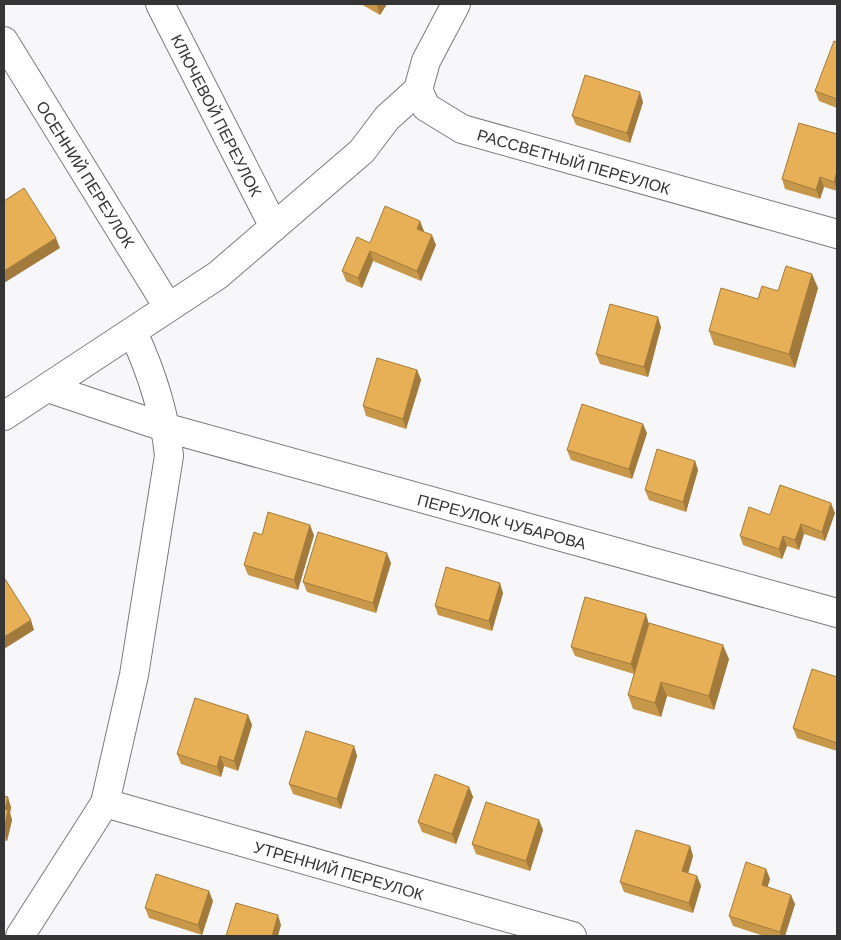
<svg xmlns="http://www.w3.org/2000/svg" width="841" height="940" font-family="Barlow,sans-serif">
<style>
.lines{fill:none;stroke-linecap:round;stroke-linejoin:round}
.minor-casing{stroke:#7b7b7d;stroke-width:30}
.minor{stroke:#fff;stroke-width:28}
.wall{fill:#c7974a}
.shaded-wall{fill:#a27b3c}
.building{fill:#e7b056;stroke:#a27b3c}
.labels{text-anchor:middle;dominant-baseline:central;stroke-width:4.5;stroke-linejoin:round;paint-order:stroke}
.street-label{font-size:16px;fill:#353536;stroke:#fff}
</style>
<rect width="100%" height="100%" fill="#f7f7fa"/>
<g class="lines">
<g class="minor-casing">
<path id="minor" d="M 160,4 L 274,227
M 456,4 L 426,61 L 418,90 L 426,107 L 462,129 L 837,234
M 4,41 L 168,307
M 48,388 L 167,428 L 837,613
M 4,416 L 218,275 L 362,151 L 387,118 L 418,90
M 105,803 L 572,936
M 20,936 L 105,803 L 134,675 L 169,456 C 165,413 151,371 133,332"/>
</g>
<use href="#minor" class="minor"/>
</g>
<path class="wall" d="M 361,4 L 387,4 L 380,15 Z
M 837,42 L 837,108 L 819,101 L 815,91 Z
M 643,102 L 630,143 L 576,125 L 572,116 Z
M 837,134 L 837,191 L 824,187 L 820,199 L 785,189 L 782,179 Z
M 424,231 L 423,232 L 436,245 L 421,281 L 373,261 L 362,288 L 346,281 L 342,271 L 370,243 Z
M 818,288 L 795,368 L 714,345 L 709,331 L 758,299 L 778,291 Z
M 661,327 L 648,377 L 600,364 L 596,354 Z
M 417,370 L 421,380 L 406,429 L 366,416 L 363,406 Z
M 647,433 L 632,479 L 571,460 L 567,450 Z
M 695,461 L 698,470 L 686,512 L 649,500 L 645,490 Z
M 835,513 L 825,541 L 804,534 L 799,550 L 787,546 L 782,559 L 743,545 L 740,536 L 770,515 Z
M 262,535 L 314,535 L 298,590 L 248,575 L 244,565 Z
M 391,563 L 376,613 L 307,592 L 303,582 Z
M 503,593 L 492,631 L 438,615 L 435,606 Z
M 649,624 L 729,659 L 714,710 L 667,696 L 661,717 L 633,709 L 628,695 L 634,674 L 575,656 L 571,647 Z
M 837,677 L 837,751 L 797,738 L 793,728 Z
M 248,715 L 252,725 L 238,771 L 224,766 L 221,777 L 181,764 L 177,754 Z
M 354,746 L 357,756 L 341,809 L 293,794 L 289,784 Z
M 469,787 L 473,797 L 456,844 L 422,832 L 418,822 Z
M 4,796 L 11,807 L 10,813 L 12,820 L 7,841 L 4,840 Z
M 539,820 L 543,830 L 530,871 L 476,854 L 472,844 Z
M 690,846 L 693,856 L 688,873 L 697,876 L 701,886 L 693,913 L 624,892 L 620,882 Z
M 766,869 L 770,879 L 767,887 L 795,904 L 785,936 L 764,936 L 733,926 L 729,916 Z
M 213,901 L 202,935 L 149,918 L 145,908 Z"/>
<path class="shaded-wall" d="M 378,4 L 387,4 L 380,15 L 377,5 Z
M 640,92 L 643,102 L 630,143 L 627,133 Z
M 837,171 L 837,190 L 834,182 Z
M 820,177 L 824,187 L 820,199 L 816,190 Z
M 420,221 L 424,231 L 420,239 L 417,229 Z
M 432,235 L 436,245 L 421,281 L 417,271 Z
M 56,238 L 60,248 L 4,283 L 4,271 Z
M 370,251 L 373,261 L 362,288 L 358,278 Z
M 812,274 L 818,288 L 795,368 L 789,354 Z
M 658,317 L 661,327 L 648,377 L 644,367 Z
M 417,370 L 421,380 L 406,429 L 403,419 Z
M 643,424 L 647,433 L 632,479 L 629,469 Z
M 695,461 L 698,470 L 686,512 L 683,502 Z
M 831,503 L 835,513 L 825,541 L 822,532 Z
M 801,524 L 804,534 L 799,550 L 795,540 Z
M 310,525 L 314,535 L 298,590 L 294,580 Z
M 783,536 L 787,546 L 782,559 L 779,549 Z
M 387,553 L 391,563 L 376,613 L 373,603 Z
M 500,583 L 503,593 L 492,631 L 489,621 Z
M 646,614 L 649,624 L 635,674 L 631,664 Z
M 31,620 L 34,630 L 4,649 L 4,637 Z
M 723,645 L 729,659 L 714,710 L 709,696 Z
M 661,682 L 667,696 L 661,717 L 655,703 Z
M 248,715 L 252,725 L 238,771 L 234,761 Z
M 354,746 L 357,756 L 341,809 L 337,799 Z
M 220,756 L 224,766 L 221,777 L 217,767 Z
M 469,787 L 473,797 L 456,844 L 452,834 Z
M 8,797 L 11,807 L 10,813 L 12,820 L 7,841 L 4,830 L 5,809 Z
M 539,820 L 543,830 L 530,871 L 526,861 Z
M 690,846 L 693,856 L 686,881 L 682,871 Z
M 766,869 L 770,879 L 765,895 L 762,885 Z
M 697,876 L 701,886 L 693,913 L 689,903 Z
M 209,891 L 213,901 L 202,935 L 198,925 Z
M 791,895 L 795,904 L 785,936 L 781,936 L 780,932 Z
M 278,915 L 281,925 L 278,936 L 272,936 Z"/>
<path class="building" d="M 834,41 L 837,42 L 837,99 L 815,91 Z
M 585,75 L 640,92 L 627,133 L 572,116 Z
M 799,123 L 837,134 L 837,171 L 834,182 L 820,177 L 816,190 L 782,179 Z
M 24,188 L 56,238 L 4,271 L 4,201 Z
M 385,206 L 420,221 L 417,229 L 432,235 L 417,271 L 370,251 L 358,278 L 342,271 L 357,237 L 370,243 Z
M 786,266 L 812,274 L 789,354 L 709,331 L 721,288 L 758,299 L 762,286 L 778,291 Z
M 610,304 L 658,317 L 644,367 L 596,354 Z
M 377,358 L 417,370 L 403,419 L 363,406 Z
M 582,404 L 643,424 L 629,469 L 567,450 Z
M 657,449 L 695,461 L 683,502 L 645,490 Z
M 780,485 L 831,503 L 822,532 L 801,524 L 795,540 L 783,536 L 779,549 L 740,536 L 749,507 L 770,515 Z
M 268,512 L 310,525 L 294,580 L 244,565 L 254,532 L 262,535 Z
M 318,532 L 387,553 L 373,603 L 303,582 Z
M 446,567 L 500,583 L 489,621 L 435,606 Z
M 5,579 L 31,620 L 4,637 L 4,580 Z
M 585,597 L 646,614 L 631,664 L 571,647 Z
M 649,623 L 723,645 L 709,696 L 661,682 L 655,703 L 628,695 Z
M 812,669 L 837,677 L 837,743 L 793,728 Z
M 195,698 L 248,715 L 234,761 L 220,756 L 217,767 L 177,754 Z
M 306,731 L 354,746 L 337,799 L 289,784 Z
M 435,774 L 469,787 L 452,834 L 418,822 Z
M 4,796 L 8,797 L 5,809 L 8,810 L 4,830 Z
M 486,802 L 539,820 L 526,861 L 472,844 Z
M 636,830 L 690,846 L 682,871 L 697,876 L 689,903 L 620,882 Z
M 746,862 L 766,869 L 762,885 L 791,895 L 780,932 L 729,916 Z
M 156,874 L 209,891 L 198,925 L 145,908 Z
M 236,903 L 278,915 L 272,936 L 226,936 Z"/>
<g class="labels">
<g class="street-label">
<text transform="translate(217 115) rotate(63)">КЛЮЧЕВОЙ ПЕРЕУЛОК</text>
<text transform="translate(574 161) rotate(16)">РАССВЕТНЫЙ ПЕРЕУЛОК</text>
<text transform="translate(86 174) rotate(58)">ОСЕННИЙ ПЕРЕУЛОК</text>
<text transform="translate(502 521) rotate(15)">ПЕРЕУЛОК ЧУБАРОВА</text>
<text transform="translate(339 870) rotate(16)">УТРЕННИЙ ПЕРЕУЛОК</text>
</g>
</g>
<rect width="841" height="940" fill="none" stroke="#353536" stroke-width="10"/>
</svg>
